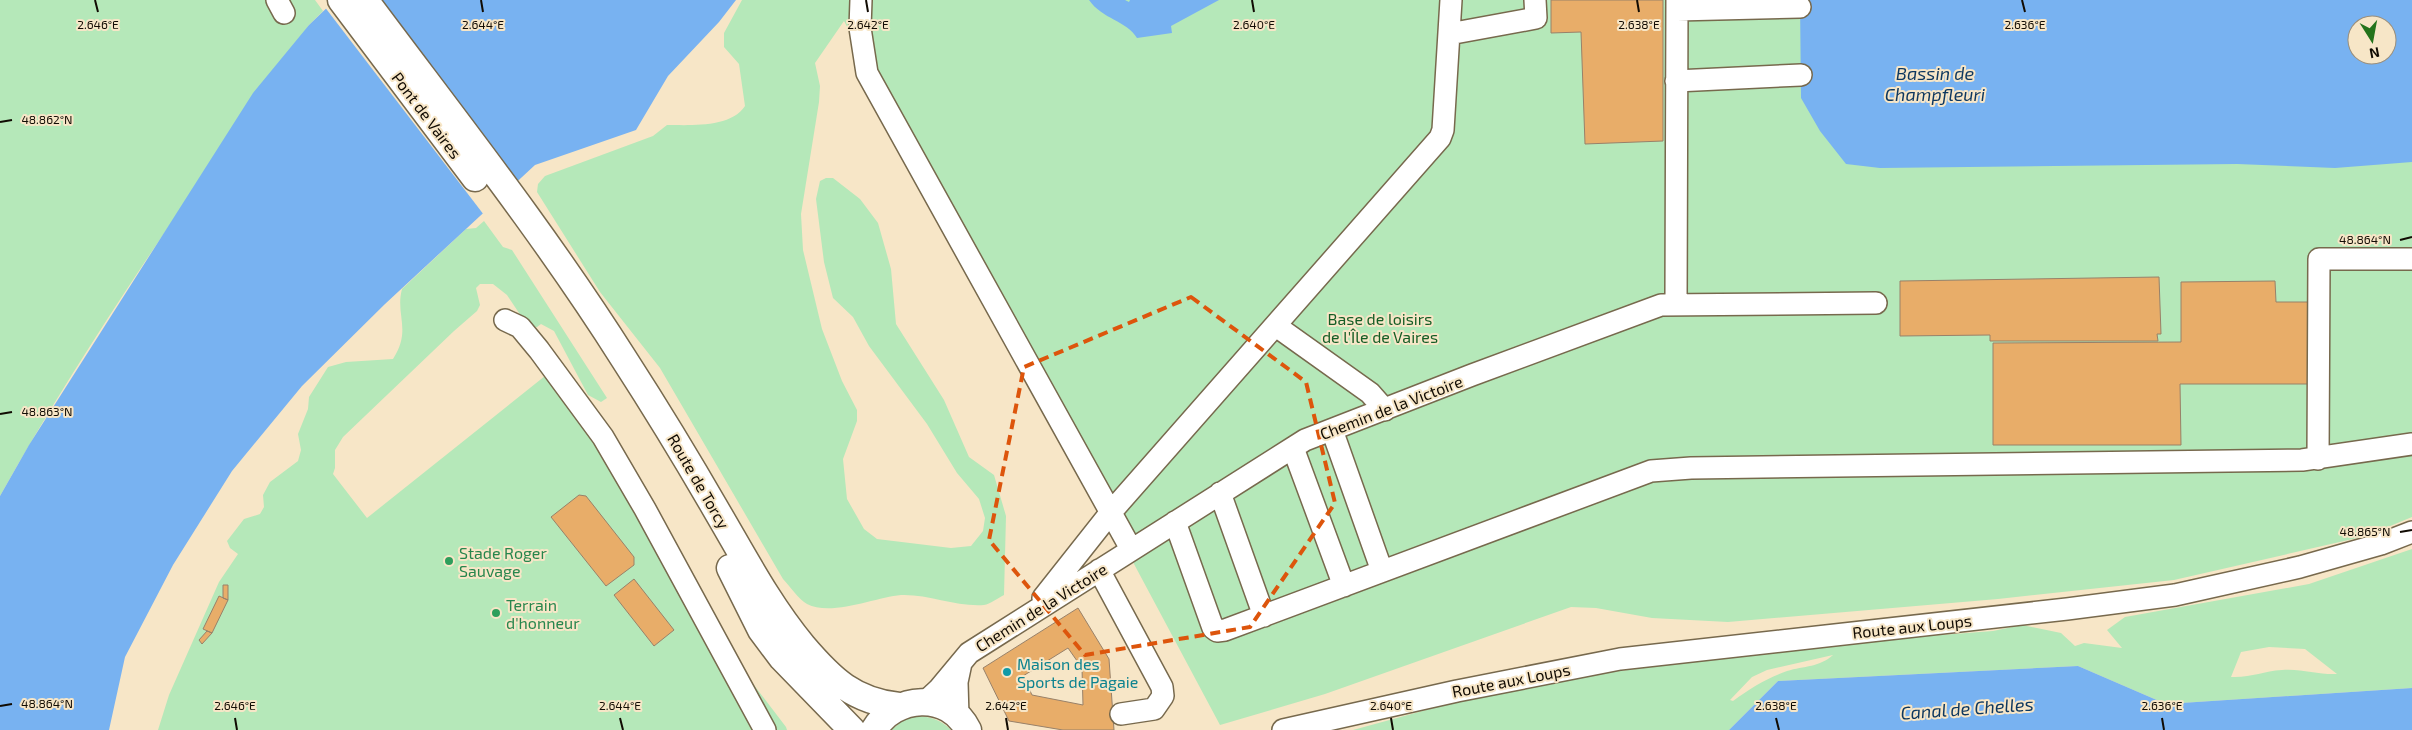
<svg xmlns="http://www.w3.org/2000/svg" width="2412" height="730" font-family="'Exo 2',sans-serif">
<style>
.green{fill:#b5e8b9;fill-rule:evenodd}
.water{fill:#78b2f1;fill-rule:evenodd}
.pier{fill:#f7e6c7}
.building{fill:#e8ad69;stroke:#988169;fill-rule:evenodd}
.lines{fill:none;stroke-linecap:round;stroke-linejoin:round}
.minor-casing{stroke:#77694d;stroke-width:24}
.major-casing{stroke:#77694d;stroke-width:29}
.minor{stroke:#fff;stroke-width:21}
.major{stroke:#fff;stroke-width:26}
.marked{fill:none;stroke:#dd550c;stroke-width:4;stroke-dasharray:10 6;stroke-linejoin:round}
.ticks{fill:none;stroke:#110b03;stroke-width:2}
.leisure-dot{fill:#2e9e5b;stroke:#f7e6c7;stroke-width:2}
.culture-dot{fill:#0f9aa8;stroke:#f7e6c7;stroke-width:2}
.labels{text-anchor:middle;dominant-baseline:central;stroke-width:4;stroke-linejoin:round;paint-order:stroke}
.street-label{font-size:16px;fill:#110b03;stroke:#f7e6c7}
.park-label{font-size:16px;fill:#145d25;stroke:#f7e6c7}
.leisure-label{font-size:16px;fill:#27864d;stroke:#f7e6c7;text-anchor:start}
.culture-label{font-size:16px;fill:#0d838f;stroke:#f7e6c7;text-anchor:start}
.water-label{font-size:18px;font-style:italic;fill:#0d375f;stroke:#f7e6c7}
.ticks-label{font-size:12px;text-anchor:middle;fill:#110b03;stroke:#f7e6c7;stroke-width:4;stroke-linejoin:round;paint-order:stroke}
</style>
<rect width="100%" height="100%" fill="#f7e6c7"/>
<path class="green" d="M 0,0 L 315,0 L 323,11 L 309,25 C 201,178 92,332 0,496 Z
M 742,0 L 2412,0 L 2412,517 L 2366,536 L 2174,580 L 1998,599 L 1728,622 L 1652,618 L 1596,608 L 1571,607 L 1325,694 L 1220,725 L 844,21 L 815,63 L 820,86 L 819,102 L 801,214 L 803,250 L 822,329 L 842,381 L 857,410 L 857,421 L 843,459 L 847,499 L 864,529 L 877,539 L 951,548 L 971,546 L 983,531 L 985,518 L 979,499 L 957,473 L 927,424 L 869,346 L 853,317 L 833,298 L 824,262 L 816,199 L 820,181 L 826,178 L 833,178 L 860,199 L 878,223 L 891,269 L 896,324 L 944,400 L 969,457 L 994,475 L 1006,516 L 1004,595 C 998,598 990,604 984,605 C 956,607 929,594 901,595 C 876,597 831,617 807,604 C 798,599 790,586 783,579 L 660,368 L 600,292 L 537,192 L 538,184 L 545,176 L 653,136 L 667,125 C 690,125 731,128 745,106 L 739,64 L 724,47 L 724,33 ZM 2357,25 L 2387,25 L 2387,55 L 2357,55 Z
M 484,221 L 503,247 L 512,250 L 607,398 L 601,402 L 588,395 L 554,331 L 541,324 L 537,327 L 529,328 L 507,295 L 493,284 L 480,284 L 476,288 L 480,305 L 477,311 L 454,331 L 343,437 L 335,450 L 335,468 L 333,474 L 367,518 L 545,376 L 598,445 L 756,730 L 158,730 L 169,695 L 219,582 L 238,554 L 230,548 L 227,541 L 244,519 L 260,514 L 264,507 L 263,495 L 270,482 L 298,461 L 301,450 L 298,434 L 308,409 L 309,397 L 328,367 L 346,362 L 393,359 C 412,330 395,315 402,289 L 466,229 L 476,228 Z
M 2412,549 L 2412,688 L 2166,704 L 2078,666 L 1778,681 L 1729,730 L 1353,730 L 1459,701 L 1596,674 L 1850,642 L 1993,631 L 2022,625 L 2061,633 L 2075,646 L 2084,643 L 2122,648 L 2107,630 L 2125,617 L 2309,584 ZM 2269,647 L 2305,649 L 2337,674 C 2319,675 2300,668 2282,670 C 2263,671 2251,678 2231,677 L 2241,652 ZM 1833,655 C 1820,667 1804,666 1787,671 C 1765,679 1751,688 1733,701 L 1730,700 L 1752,677 L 1767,670 Z
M 734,659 L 786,727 L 787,730 L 771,730 Z
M 918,716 C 932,717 941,720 951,730 L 891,730 L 905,719 Z"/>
<path class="water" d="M 335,0 L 736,0 L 719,22 L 668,76 L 636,130 L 535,165 L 385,304 L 302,386 L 232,471 L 173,565 L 125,657 L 109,730 L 0,730 L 0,496 L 29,445 L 253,93 L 309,25 Z
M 1089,0 L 1125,0 L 1129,2 L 1130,0 L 1219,0 L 1171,26 L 1172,33 L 1137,38 C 1127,21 1102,19 1089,0 Z
M 1800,0 L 2412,0 L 2412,162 L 2335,168 L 2237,164 L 1880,168 L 1846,164 L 1820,131 L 1801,98 ZM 2357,25 L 2387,25 L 2387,55 L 2357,55 Z
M 2078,666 L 2166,704 L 2412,688 L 2412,730 L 1729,730 L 1778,681 Z"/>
<path class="pier" d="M 331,0 L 348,0 L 500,201 L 484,215 L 324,6 Z"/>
<path class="building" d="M 1551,0 L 1663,0 L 1663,141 L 1585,144 L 1581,32 L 1551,33 Z
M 2159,277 L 2161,334 L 2157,334 L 2158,341 L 1990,341 L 1990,335 L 1900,336 L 1900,281 Z
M 2275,281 L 2276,302 L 2309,302 L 2309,384 L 2180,384 L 2181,445 L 1993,445 L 1993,343 L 2181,342 L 2181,282 Z
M 579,495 L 586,496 L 634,557 L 634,565 L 606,586 L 551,517 Z
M 634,579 L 674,630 L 654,646 L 614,595 Z
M 223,585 L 228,585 L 228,600 L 223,598 Z
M 219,596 L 228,600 L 212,633 L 203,629 Z
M 1078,608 L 1109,659 L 1114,730 L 1063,730 L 1009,721 L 983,668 ZM 1068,648 L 1082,668 L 1083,705 L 1032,695 L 1023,676 Z
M 207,631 L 212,633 L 202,644 L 199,640 Z"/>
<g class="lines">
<g class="minor-casing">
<path id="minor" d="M 277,0 L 284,13
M 861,0 L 860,28 L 867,73 L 1131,549
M 1677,10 L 1800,7
M 1449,34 L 1536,18 L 1535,0
M 1676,81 L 1801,75
M 1676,304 L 1677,0
M 505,320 L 520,327 L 539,350 L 603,437 L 645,509 L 765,730
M 1276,326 L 1370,393 L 1385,410
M 1332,430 L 1382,571
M 1293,448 L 1344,586
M 2318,459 L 2319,259 L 2412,259
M 1220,493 L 1264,616
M 1175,522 L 1213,628 L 1217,631 L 1225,630 L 1651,471 L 1691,468 L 2302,460 L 2412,444
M 1099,570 L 1162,687 L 1163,696 L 1154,709 L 1121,714
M 1043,598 L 1111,512 L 1440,138 L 1443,130 L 1451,0
M 925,702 L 939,689 L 969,653 L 1305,440 L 1472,375 L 1661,305 L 1876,303
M 958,717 L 957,682 L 961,663
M 1283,730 L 1457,691 L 1620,659 L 2067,609 L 2175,595 L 2300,567 L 2381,544 L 2412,532"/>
</g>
<g class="major-casing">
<path id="major" d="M 341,0 L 475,178
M 365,0 C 453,118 545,234 624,359 C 657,410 688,461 718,513 C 745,559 769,605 803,646 C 832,680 854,701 899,706
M 730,568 L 761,630 L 782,658 L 852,730
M 874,730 C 894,695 949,691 968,730"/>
</g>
<use href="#minor" class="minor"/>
<use href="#major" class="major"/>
</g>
<path class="marked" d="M 1191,297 L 1306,382 L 1335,503 L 1250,627 L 1085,655 L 989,540 L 1024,367 Z"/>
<path class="ticks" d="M 95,0 L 98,12M 481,0 L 483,12M 866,0 L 868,12M 1252,0 L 1254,12M 1637,0 L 1639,12M 2022,0 L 2025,12M 0,122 L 12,120M 2400,240 L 2412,237M 0,414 L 12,412M 2400,532 L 2412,530M 0,706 L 12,704M 235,718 L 237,730M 620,718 L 623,730M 1006,718 L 1008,730M 1391,718 L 1393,730M 1776,718 L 1779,730M 2162,718 L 2164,730"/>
<g class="leisure-dot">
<circle cx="449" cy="561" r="5"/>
<circle cx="496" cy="613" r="5"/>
</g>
<circle class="culture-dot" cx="1007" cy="672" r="5"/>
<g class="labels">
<g class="street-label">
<text transform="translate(427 115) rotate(53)">Pont de Vaires</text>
<text transform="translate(1391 407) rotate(-21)">Chemin de la Victoire</text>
<text transform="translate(699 481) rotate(60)">Route de Torcy</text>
<text transform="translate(1041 607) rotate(-32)">Chemin de la Victoire</text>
<text transform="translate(1912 626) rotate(-6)">Route aux Loups</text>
<text transform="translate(1511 680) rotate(-11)">Route aux Loups</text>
</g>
<g class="park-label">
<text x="1380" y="318">Base de loisirs<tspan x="1380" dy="18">de l'Île de Vaires</tspan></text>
</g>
<g class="leisure-label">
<text x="459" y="552">Stade Roger<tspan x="459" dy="18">Sauvage</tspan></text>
<text x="506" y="604">Terrain<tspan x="506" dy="18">d'honneur</tspan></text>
</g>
<g class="culture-label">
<text x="1017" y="663">Maison des<tspan x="1017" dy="18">Sports de Pagaie</tspan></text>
</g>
<g class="water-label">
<text x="1935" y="73">Bassin de<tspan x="1935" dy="21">Champfleuri</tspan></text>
<text transform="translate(1967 708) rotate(-4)">Canal de Chelles</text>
</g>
</g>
<g class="ticks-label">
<text x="98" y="29">2.646°E</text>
<text x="483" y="29">2.644°E</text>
<text x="1639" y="29">2.638°E</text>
<text x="868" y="29">2.642°E</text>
<text x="1254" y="29">2.640°E</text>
<text x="2025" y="29">2.636°E</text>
<text x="47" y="124">48.862°N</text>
<text x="2365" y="244">48.864°N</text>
<text x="47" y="416">48.863°N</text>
<text x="2365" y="536">48.865°N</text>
<text x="47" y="708">48.864°N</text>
<text x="235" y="710">2.646°E</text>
<text x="620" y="710">2.644°E</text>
<text x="1006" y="710">2.642°E</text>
<text x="1391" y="710">2.640°E</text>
<text x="1776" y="710">2.638°E</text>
<text x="2162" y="710">2.636°E</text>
</g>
<g transform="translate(2372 40) rotate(169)"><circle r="24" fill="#f7e6c7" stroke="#9b8e79"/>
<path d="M0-4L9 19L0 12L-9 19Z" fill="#24731b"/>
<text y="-8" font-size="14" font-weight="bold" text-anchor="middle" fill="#110b03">N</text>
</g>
</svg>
